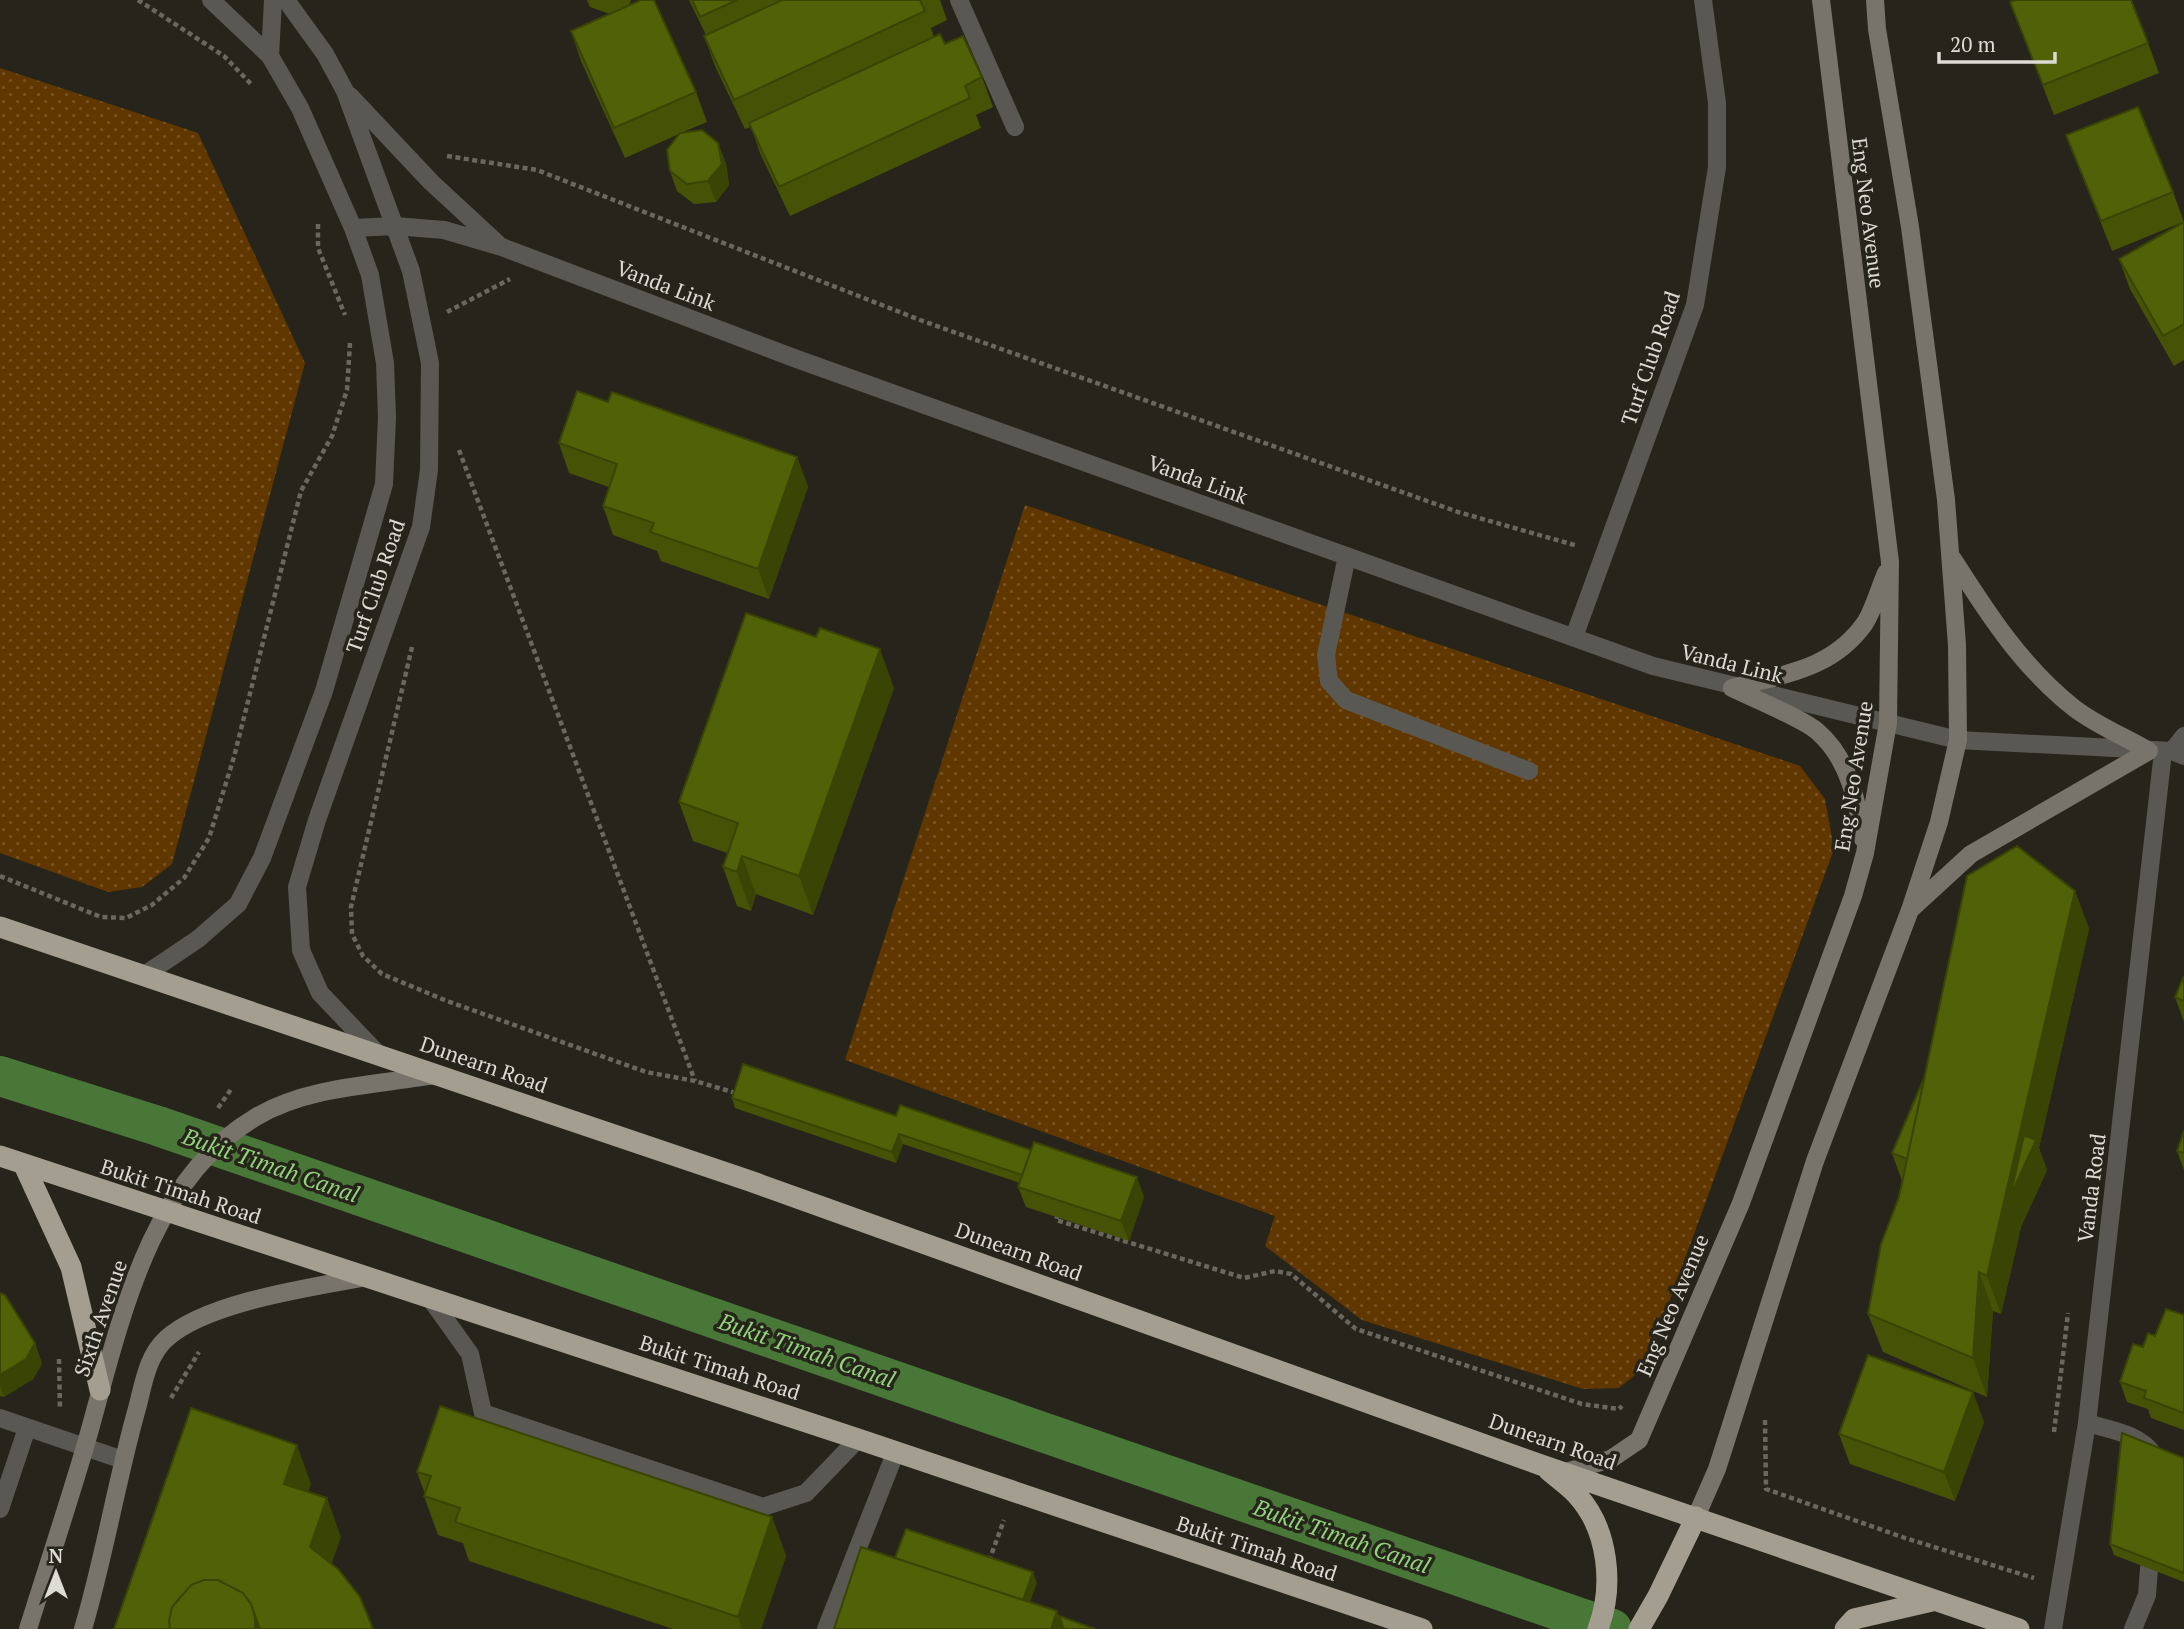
<svg xmlns="http://www.w3.org/2000/svg" width="2184" height="1629" font-family="'PT Serif',serif">
<style>
.grass{fill:url(#grass-dots)}
.lines{fill:none;stroke-linecap:round;stroke-linejoin:round}
.canal{stroke:#487738;stroke-width:40}
.path{stroke:#69675e;stroke-width:4.5;stroke-dasharray:5 3.5;stroke-linecap:butt}
.lane{stroke:#5a5853;stroke-width:18}
.street{stroke:#5a5853;stroke-width:18}
.secondary{stroke:#78746c;stroke-width:18}
.highway{stroke:#a49e91;stroke-width:21}
.wall{fill:#465306}
.shaded-wall{fill:#394405}
.building{fill:#516107;stroke:#394405;stroke-width:2}
.labels{text-anchor:middle;dominant-baseline:central;stroke-width:7;stroke-linejoin:round;paint-order:stroke}
.street-label{font-size:21px;fill:#dcdbd4;stroke:#27251b}
.water-label{font-size:23px;font-style:italic;fill:#91d47c;stroke:#27251b}
</style>
<defs>
<pattern id="grass-dots" width="8" height="8" patternUnits="userSpaceOnUse" patternTransform="scale(1.75)"><rect width="8" height="8" fill="#613700"/><path d="M2 2h.1M6 6h.1" fill="none" stroke="#775324" stroke-width="1.8" stroke-linecap="round"/></pattern>
</defs>
<rect width="100%" height="100%" fill="#27251b"/>
<path class="grass" d="M 0,68 L 198,133 L 305,363 L 172,864 L 142,887 L 108,892 L 0,853 Z
M 1025,505 L 1800,766 L 1825,799 L 1834,849 L 1646,1366 L 1619,1388 L 1583,1389 L 1362,1320 L 1265,1246 L 1275,1216 L 845,1060 Z"/>
<g class="lines">
<path class="canal" d="M 0,1076 L 158,1126 L 1612,1629"/>
<path class="path" d="M 138,0 L 224,56 L 251,84
M 447,156 L 537,170 L 920,320 L 1458,512 L 1578,546
M 318,224 L 318,248 L 345,315
M 447,312 L 510,279
M 459,450 L 695,1081
M 412,647 L 351,907 L 352,934 L 363,956 L 382,974 L 447,1001 L 646,1072 L 695,1081 L 739,1094
M 0,876 L 101,917 L 126,918 L 152,905 L 184,878 L 209,838 L 234,757 L 301,491 L 332,436 L 347,390 L 350,343
M 218,1108 L 232,1088
M 1058,1214 L 1056,1220 L 1244,1278 L 1275,1271 L 1291,1274 L 1356,1329 L 1582,1404 L 1619,1409 L 1622,1406
M 59,1359 L 60,1409
M 171,1398 L 199,1352
M 1765,1420 L 1766,1489 L 1905,1538 L 2034,1578
M 2054,1432 L 2068,1313
M 989,1561 L 1004,1520"/>
<path class="lane" d="M 959,0 L 1015,127
M 270,56 L 273,0
M 1347,556 L 1326,655 L 1329,681 L 1346,700 L 1529,771
M 430,1298 L 470,1354 L 483,1413 L 763,1507 L 806,1493 L 858,1439
M 0,1418 L 123,1460
M 2087,1423 C 2110,1430 2139,1433 2154,1455
M 0,1509 L 27,1428
M 826,1629 L 896,1451
M 2133,1629 L 2147,1595 L 2149,1568"/>
<path class="street" d="M 286,0 L 325,54 L 345,91 L 411,271 L 430,363 L 429,470 L 421,527 L 317,820 L 297,887 L 301,950 L 320,993 L 378,1054
M 350,96 L 431,182 L 498,244
M 353,228 L 395,226 L 444,230 L 502,247 L 794,358 L 1653,666 L 1958,740 L 2172,751 L 2184,756
M 1574,637 L 1695,305 L 1717,167 L 1717,103 L 1703,0
M 2172,751 L 2184,736
M 143,976 L 198,939 L 238,904 L 262,858 L 324,691 L 384,484 L 387,417 L 385,363 L 370,275 L 353,228 L 300,108 L 270,56 L 211,0
M 2053,1629 L 2087,1423 L 2163,752"/>
<path class="secondary" d="M 1953,559 C 1988,614 2022,667 2074,708 C 2096,725 2125,737 2149,751
M 1732,688 C 1752,698 1804,719 1818,732 C 1849,759 1857,801 1863,839
M 1732,688 C 1783,674 1832,670 1865,623 C 1874,609 1879,589 1886,573
M 1911,909 L 1971,854 L 2149,751
M 1566,1472 L 1611,1459 L 1639,1440 L 1741,1203 L 1853,896 L 1865,853 L 1888,723 L 1890,562 L 1821,0
M 1696,1517 L 1717,1469 L 1815,1161 L 1910,910 L 1939,822 L 1958,740 L 1957,645 L 1946,500 L 1910,227 L 1877,29 L 1875,0
M 28,1629 C 47,1568 67,1508 85,1447 C 118,1333 145,1182 256,1117 C 308,1086 377,1085 436,1075
M 83,1629 C 104,1558 116,1484 136,1412 C 143,1388 146,1357 166,1339 C 206,1302 313,1287 367,1277"/>
<path class="highway" d="M 0,927 L 750,1181 L 1541,1465 L 2019,1629
M 0,1156 L 858,1439 L 1422,1629
M 24,1165 L 71,1267 L 100,1390
M 1548,1470 C 1557,1478 1569,1486 1577,1495 C 1609,1530 1614,1587 1598,1629
M 1639,1629 L 1658,1596 L 1696,1517
M 1845,1629 L 1854,1619 L 1932,1601"/>
</g>
<path class="wall" d="M 587,0 L 631,0 L 629,5 L 696,92 L 707,122 L 683,132 L 726,163 L 729,185 L 716,202 L 694,204 L 677,191 L 670,171 L 679,134 L 625,158 L 581,61 L 571,31 L 610,14 L 590,7 Z
M 689,0 L 940,0 L 947,20 L 931,28 L 934,37 L 945,44 L 982,77 L 993,107 L 976,115 L 981,128 L 790,216 L 760,153 L 751,127 L 745,129 L 715,66 L 704,36 L 706,35 Z
M 2010,2 L 2148,43 L 2159,73 L 2054,115 Z
M 2066,135 L 2173,192 L 2184,222 L 2184,360 L 2174,366 L 2130,289 L 2119,259 L 2183,222 L 2112,251 Z
M 608,402 L 797,457 L 808,487 L 769,599 L 661,561 L 657,551 L 613,535 L 603,506 L 609,487 L 569,473 L 559,443 Z
M 894,688 L 813,915 L 756,894 L 751,911 L 737,906 L 723,867 L 727,853 L 693,841 L 679,802 Z
M 2075,891 L 2089,929 L 2039,1148 L 2047,1170 L 2021,1227 L 2001,1314 L 1993,1311 L 1987,1397 L 1883,1352 L 1868,1314 L 1902,1181 L 1892,1153 Z
M 2184,976 L 2184,1022 L 2175,997 Z
M 732,1098 L 896,1116 L 1144,1197 L 1129,1241 L 1026,1207 L 1018,1187 L 1020,1183 L 903,1144 L 896,1163 L 735,1108 Z
M 2184,1131 L 2184,1170 L 2177,1151 Z
M 0,1293 L 35,1343 L 42,1364 L 33,1379 L 4,1397 L 0,1396 Z
M 2184,1315 L 2184,1430 L 2151,1418 L 2148,1409 L 2127,1402 L 2120,1382 L 2143,1347 L 2155,1336 Z
M 1984,1422 L 1955,1501 L 1850,1464 L 1839,1434 Z
M 2184,1458 L 2184,1582 L 2114,1555 L 2110,1544 Z
M 417,1472 L 772,1517 L 786,1556 L 761,1629 L 673,1629 L 469,1561 L 463,1543 L 438,1535 L 424,1496 L 425,1494 Z"/>
<path class="shaded-wall" d="M 718,143 L 726,163 L 729,185 L 716,202 L 708,181 Z
M 797,457 L 808,487 L 769,599 L 758,569 Z
M 880,649 L 894,688 L 813,915 L 799,876 Z
M 742,856 L 756,894 L 751,911 L 737,872 Z
M 2075,891 L 2089,929 L 2039,1148 L 2047,1170 L 2021,1227 L 2001,1314 L 1987,1276 Z
M 899,1134 L 903,1144 L 896,1163 L 892,1152 Z
M 1137,1177 L 1144,1197 L 1129,1241 L 1121,1221 Z
M 1979,1272 L 1993,1311 L 1987,1397 L 1973,1358 Z
M 35,1343 L 42,1364 L 33,1379 L 4,1397 L 0,1385 L 0,1375 Z
M 1973,1392 L 1984,1422 L 1955,1501 L 1944,1472 Z
M 297,1445 L 311,1484 L 298,1522 L 284,1484 Z
M 327,1498 L 341,1537 L 324,1586 L 310,1547 Z
M 772,1517 L 786,1556 L 761,1629 L 742,1629 L 738,1617 Z
M 1033,1572 L 1037,1583 L 1026,1613 L 1022,1603 Z
M 1057,1611 L 1064,1629 L 1051,1629 Z
M 255,1618 L 260,1629 L 255,1629 Z"/>
<path class="building" d="M 641,0 L 654,0 L 696,92 L 614,128 L 571,31 Z
M 692,0 L 737,0 L 700,17 Z
M 782,0 L 920,0 L 925,11 L 734,100 L 704,36 Z
M 2015,0 L 2131,0 L 2148,43 L 2043,85 L 2010,2 Z
M 940,34 L 945,44 L 963,36 L 982,77 L 965,86 L 970,98 L 779,187 L 749,123 Z
M 2138,107 L 2173,192 L 2101,221 L 2066,135 Z
M 702,130 L 718,143 L 722,164 L 708,181 L 687,184 L 670,171 L 667,150 L 680,133 Z
M 2184,222 L 2184,324 L 2163,336 L 2119,259 Z
M 577,391 L 608,402 L 612,392 L 797,457 L 758,569 L 650,532 L 654,523 L 603,506 L 617,464 L 559,443 Z
M 746,613 L 816,637 L 820,628 L 880,649 L 799,876 L 742,856 L 737,872 L 723,867 L 738,823 L 679,802 Z
M 2017,846 L 2075,891 L 1987,1276 L 1979,1272 L 1973,1358 L 1868,1314 L 1881,1244 L 1899,1197 L 1967,876 Z
M 2184,976 L 2184,1001 L 2175,997 Z
M 743,1064 L 896,1116 L 900,1105 L 1031,1150 L 1022,1175 L 899,1134 L 892,1152 L 732,1098 Z
M 1925,1076 L 1907,1159 L 1892,1153 Z
M 2184,1131 L 2184,1153 L 2177,1151 Z
M 2024,1135 L 2036,1140 L 2010,1197 Z
M 1034,1142 L 1137,1177 L 1121,1221 L 1018,1187 Z
M 0,1293 L 5,1295 L 35,1343 L 26,1359 L 0,1375 Z
M 2166,1309 L 2184,1315 L 2184,1413 L 2144,1398 L 2146,1391 L 2120,1382 L 2133,1344 L 2143,1347 L 2148,1333 L 2155,1336 Z
M 1868,1355 L 1973,1392 L 1944,1472 L 1839,1434 Z
M 440,1406 L 772,1517 L 738,1617 L 455,1522 L 460,1508 L 424,1496 L 431,1476 L 417,1472 Z
M 191,1408 L 297,1445 L 284,1484 L 327,1498 L 310,1547 L 338,1569 L 360,1597 L 373,1629 L 260,1629 L 251,1604 L 243,1593 L 218,1580 L 204,1580 L 191,1585 L 172,1607 L 169,1621 L 170,1629 L 114,1629 Z
M 2122,1433 L 2184,1458 L 2184,1573 L 2110,1544 Z
M 906,1529 L 1033,1572 L 1023,1600 L 895,1558 Z
M 861,1547 L 1057,1611 L 1051,1629 L 834,1629 Z
M 204,1580 L 218,1580 L 243,1593 L 251,1604 L 255,1618 L 255,1629 L 170,1629 L 169,1621 L 172,1607 L 191,1585 Z
M 1059,1616 L 1095,1629 L 1064,1629 Z"/>
<g class="labels">
<g class="street-label">
<text transform="translate(1869 213) rotate(83)">Eng Neo Avenue</text>
<text transform="translate(666 285) rotate(21)">Vanda Link</text>
<text transform="translate(1650 358) rotate(-71)">Turf Club Road</text>
<text transform="translate(1198 479) rotate(20)">Vanda Link</text>
<text transform="translate(375 586) rotate(-71)">Turf Club Road</text>
<text transform="translate(1732 663) rotate(14)">Vanda Link</text>
<text transform="translate(1853 776) rotate(-81)">Eng Neo Avenue</text>
<text transform="translate(484 1064) rotate(19)">Dunearn Road</text>
<text transform="translate(2091 1188) rotate(-83)">Vanda Road</text>
<text transform="translate(181 1191) rotate(18)">Bukit Timah Road</text>
<text transform="translate(1019 1251) rotate(20)">Dunearn Road</text>
<text transform="translate(1672 1305) rotate(-67)">Eng Neo Avenue</text>
<text transform="translate(100 1318) rotate(-71)">Sixth Avenue</text>
<text transform="translate(720 1367) rotate(18)">Bukit Timah Road</text>
<text transform="translate(1553 1441) rotate(19)">Dunearn Road</text>
<text transform="translate(1257 1548) rotate(18)">Bukit Timah Road</text>
</g>
<g class="water-label">
<text transform="translate(271 1165) rotate(19)">Bukit Timah Canal</text>
<text transform="translate(807 1350) rotate(19)">Bukit Timah Canal</text>
<text transform="translate(1342 1536) rotate(19)">Bukit Timah Canal</text>
</g>
</g>
<g transform="translate(56 1573)" stroke="#27251b" stroke-width="5" paint-order="stroke">
<path d="M0-5L12 26L0 18L-12 26Z" fill="#dcdbd4"/>
<text y="-10" font-size="19" font-weight="bold" text-anchor="middle" fill="#dcdbd4">N</text>
</g>
<path d="M1939 52v10h116v-10" fill="none" stroke="#dcdbd4" stroke-width="3.5"/>
<text x="1950" y="52" font-size="21" fill="#dcdbd4" stroke="#27251b" stroke-width="5" paint-order="stroke">20 m</text>
</svg>
